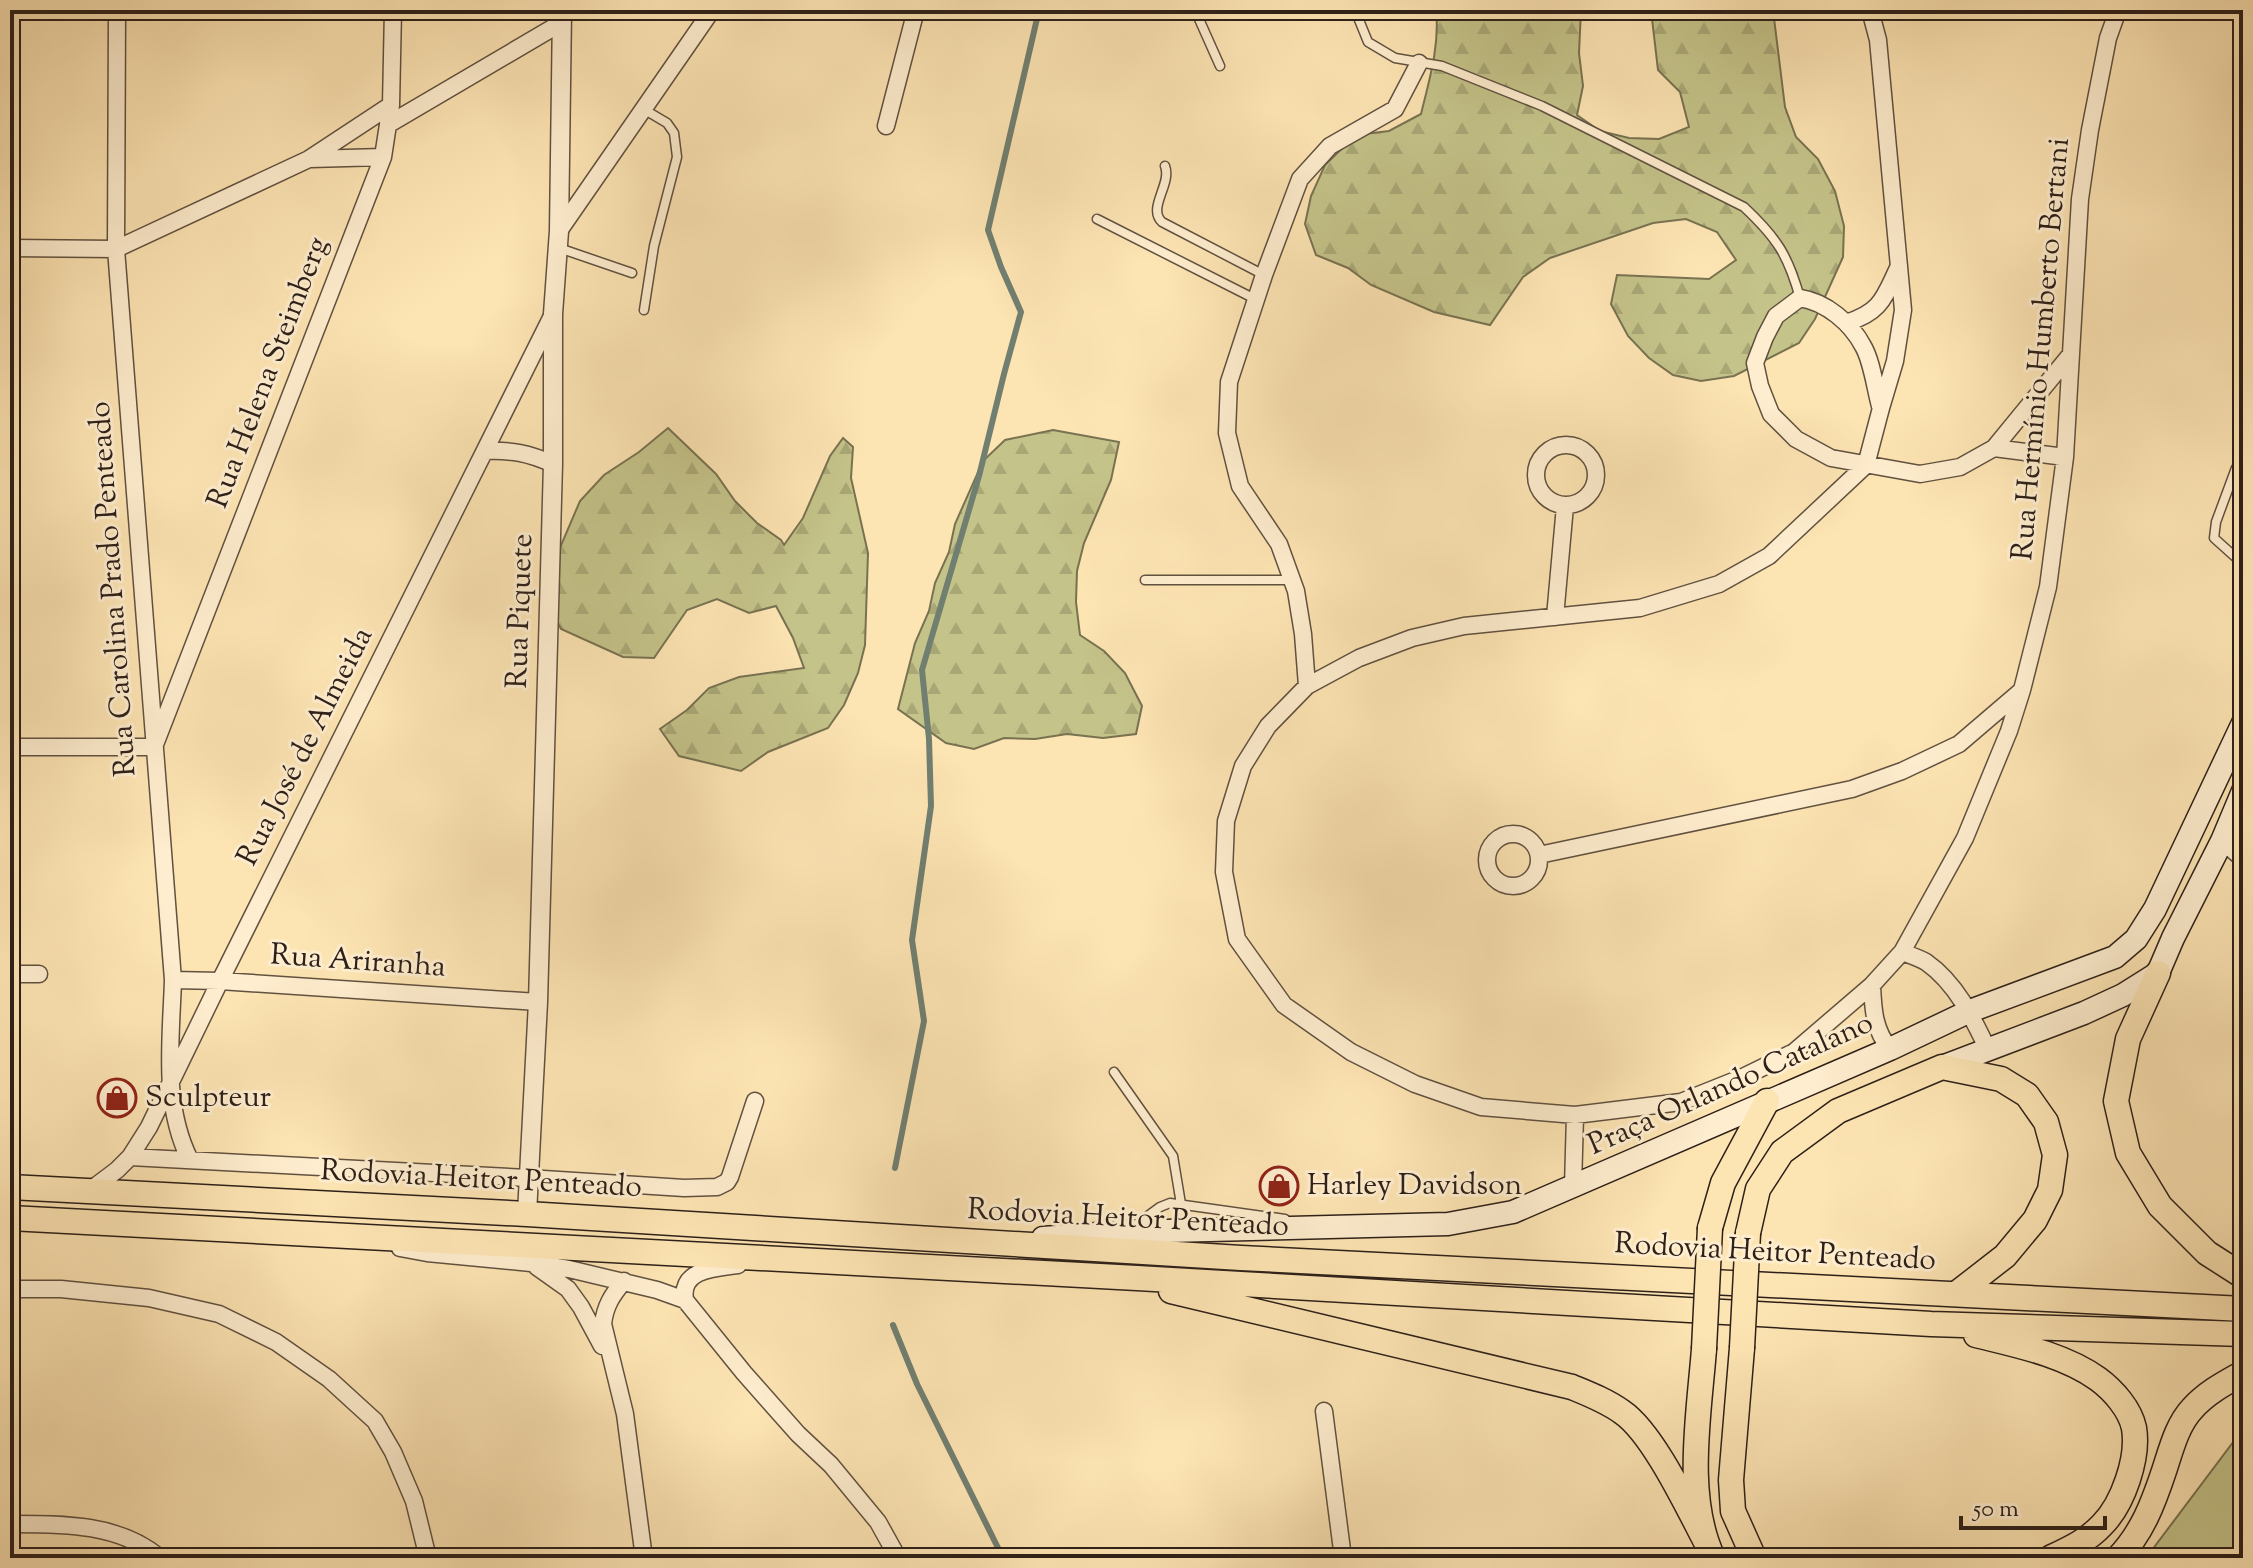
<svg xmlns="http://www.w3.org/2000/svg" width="2253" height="1568" font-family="'Sorts Mill Goudy',serif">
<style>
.forest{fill:url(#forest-firs);stroke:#787251;stroke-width:2}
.green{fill:#c4c389;stroke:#787251;stroke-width:2}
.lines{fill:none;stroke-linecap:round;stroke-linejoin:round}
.stream{stroke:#717f71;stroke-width:6}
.service-casing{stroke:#615140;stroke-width:11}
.minor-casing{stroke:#615140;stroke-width:19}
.tertiary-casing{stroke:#615140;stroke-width:21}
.secondary-casing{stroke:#2d2019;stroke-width:25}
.primary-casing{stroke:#2d2019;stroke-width:27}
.service{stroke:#feedce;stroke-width:8}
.minor{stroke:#feedce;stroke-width:16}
.tertiary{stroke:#feedce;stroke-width:18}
.secondary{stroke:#feedce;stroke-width:22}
.primary{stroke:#fde4b3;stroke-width:24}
.primary-bridge-casing{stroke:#2d2019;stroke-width:27;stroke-linecap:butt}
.primary-bridge{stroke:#fde4b3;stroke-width:24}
.labels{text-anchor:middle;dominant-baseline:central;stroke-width:6;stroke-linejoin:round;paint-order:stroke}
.street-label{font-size:30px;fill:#2d2019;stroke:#feedce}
.poi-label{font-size:30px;fill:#2d2019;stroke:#feedce;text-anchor:start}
</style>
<defs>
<pattern id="forest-firs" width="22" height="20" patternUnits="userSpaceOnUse" patternTransform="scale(2)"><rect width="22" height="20" fill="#c4c389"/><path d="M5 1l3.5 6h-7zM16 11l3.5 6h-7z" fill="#a9a776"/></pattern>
</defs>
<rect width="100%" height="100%" fill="#fde4b3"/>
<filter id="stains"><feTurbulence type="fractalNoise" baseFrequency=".0025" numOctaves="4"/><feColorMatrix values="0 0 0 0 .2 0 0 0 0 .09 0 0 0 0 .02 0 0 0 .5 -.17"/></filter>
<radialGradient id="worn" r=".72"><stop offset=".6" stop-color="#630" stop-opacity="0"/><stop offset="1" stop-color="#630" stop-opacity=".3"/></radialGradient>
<path class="forest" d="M 1436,10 L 1581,10 L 1579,53 L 1583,86 L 1577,115 L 1600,131 L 1629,138 L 1659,139 L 1689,127 L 1680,92 L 1658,70 L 1651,10 L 1773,10 L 1785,107 L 1796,137 L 1818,159 L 1835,191 L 1844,226 L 1843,257 L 1815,319 L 1799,343 L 1734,376 L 1701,381 L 1673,375 L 1649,358 L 1628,336 L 1611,304 L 1617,275 L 1709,279 L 1736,260 L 1717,232 L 1686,219 L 1653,223 L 1550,258 L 1523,277 L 1490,325 L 1434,312 L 1371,285 L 1348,268 L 1316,255 L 1305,224 L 1311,196 L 1325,165 L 1356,135 L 1389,131 L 1421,114 C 1429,81 1440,45 1436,10 Z
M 668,428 L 716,474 L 735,501 L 757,523 L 781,540 L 784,545 L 803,518 L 830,456 L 843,438 L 853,447 L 851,478 L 868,553 L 865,645 L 858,673 L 844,705 L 828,728 L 768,752 L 741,771 L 679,756 L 660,729 L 687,710 L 709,688 L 739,677 L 804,668 L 793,638 L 776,606 L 749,613 L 717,599 L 687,610 L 654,658 L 623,657 L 561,629 L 544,597 L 553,564 L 580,501 L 604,475 L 639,452 Z
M 1053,430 L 1119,442 L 1111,480 L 1084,543 L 1077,571 L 1076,602 L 1080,635 L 1104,651 L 1125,673 L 1142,706 L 1136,734 L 1103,738 L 1067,734 L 1035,739 L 1004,738 L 974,749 L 946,743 L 898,709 L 915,643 L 929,611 L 935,583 L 949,552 L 955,524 L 983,461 L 1005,440 Z"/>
<path class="green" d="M 2243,1429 L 2243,1558 L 2146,1558 Z
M 10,1550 L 100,1554 L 122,1558 L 10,1558 Z"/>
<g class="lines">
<path class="stream" d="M 895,1168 L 924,1021 L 912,940 L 931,806 L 929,739 L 922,670 L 979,476 L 1004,374 L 1021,312 L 1001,267 L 988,230 L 1039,10
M 893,1325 L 917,1384 L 1003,1558"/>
<g class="service-casing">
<path id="service" d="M 1195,10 L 1220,66
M 1355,10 L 1368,42 L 1395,58 L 1442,66 L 1542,106 L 1744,207 C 1777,238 1788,255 1800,298
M 1165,166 C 1172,184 1147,208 1162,222 L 1264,275
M 1097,219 L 1255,299
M 559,248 L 632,273
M 644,310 L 654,246 L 677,157 L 674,133 L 667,123 L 645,110
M 2236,468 L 2216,522 L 2214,538 L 2243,564
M 1145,580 L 1292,580
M 1114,1072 L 1173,1156 L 1181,1204
M 1134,1226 L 1160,1207 L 1170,1203 L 1285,1219"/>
</g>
<g class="minor-casing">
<path id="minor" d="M 117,10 L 116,249 L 173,980 C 171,1041 162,1104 190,1160
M 1870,10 L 1878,40 L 1903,310 L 1895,361 L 1881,408 L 1866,465 L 1769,556 L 1719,584 L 1640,608 L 1464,626 L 1412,638 L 1359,658 L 1307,686 L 1268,726 L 1243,766 L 1226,821 L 1224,872 L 1237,939 L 1284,1005 L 1351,1052 L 1415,1084 L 1481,1107 L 1575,1115 L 1681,1102 L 1741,1078 L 1794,1052 L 1872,985 L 1902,952 L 1965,838 L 2009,731 L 2022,690 L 2048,587 L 2065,457 L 2080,199 L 2090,130 L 2108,38 L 2118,10
M 389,124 L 561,23
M 886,126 L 916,10
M 310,159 L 383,157
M 559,231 L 712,10
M 10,248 L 116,249 L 309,159 L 391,105
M 1846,323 C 1882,312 1884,297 1899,266
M 1880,406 C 1875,388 1872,361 1863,346 C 1851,323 1826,302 1800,298 L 1776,316 L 1765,337 L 1755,363 L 1760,386 L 1771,414 L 1796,439 L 1831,458 L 1920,474 L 1960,467 L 1994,448 L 2071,354
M1536 475a30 30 0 1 1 60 0a30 30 0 1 1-60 0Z
M 1994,448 L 2065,457
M 485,451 C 512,450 528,453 553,464
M 1555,617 L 1565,506
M 1307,686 L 1303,634 L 1296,591 L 1279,544 L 1240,486 L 1227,433 L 1229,382 L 1264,275 L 1300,179 L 1330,146 L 1395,109 L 1419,63
M 10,747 L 154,747 L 383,157 L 391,105 L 393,10
M1487 860a26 26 0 1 1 52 0a26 26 0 1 1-52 0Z
M 2222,841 L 2243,859
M 1539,855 L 1852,789 L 1902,771 L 1959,744 L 2021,691
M 1902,952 C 1910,955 1919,958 1926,962 C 1956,983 1973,1018 1988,1050
M 10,974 L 39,974
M 173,980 L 220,981 L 538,1002
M 1872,985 C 1873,1009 1874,1030 1890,1049
M 130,1157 L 528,1178 L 684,1188 L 717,1187 L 727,1182 L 730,1177 L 755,1101
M 1573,1187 L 1575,1115
M 89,1191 L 117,1170 L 130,1157 L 149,1127 L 220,981 L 553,314
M 400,1248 L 427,1253 L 531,1263 L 569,1269 L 657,1290 L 685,1300 L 744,1373 L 798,1434 L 831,1465 L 878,1522 L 898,1558
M 537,1267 L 568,1289 L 581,1307 L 602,1346
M 624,1281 C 612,1295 605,1306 603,1324 L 625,1414 L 644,1558
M 10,1289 L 61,1289 L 149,1298 L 219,1314 L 276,1342 L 329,1379 L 375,1421 L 393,1452 L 414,1501 L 428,1558
M 685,1300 C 680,1269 715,1268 738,1265
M 1324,1411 L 1343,1558
M 10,1524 C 61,1524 119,1523 160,1558"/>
</g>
<g class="tertiary-casing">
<path id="tertiary" d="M 527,1214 L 538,1002 L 553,464 L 553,314 L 559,231 L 562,10"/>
</g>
<g class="secondary-casing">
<path id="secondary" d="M 1942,1067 L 2084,1013 L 2123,995 L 2158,973 L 2173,938 L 2222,841 L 2243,791
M 1043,1238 L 1126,1232 L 1448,1224 L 1513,1212 L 1890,1049 L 1970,1011 L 2115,957 L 2136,939 L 2155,909 L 2243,723"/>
</g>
<g class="primary-casing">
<path id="primary" d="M 2158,973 L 2128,1039 L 2116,1101 L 2128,1153 L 2160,1206 L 2207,1253 L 2243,1276
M 10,1187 L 527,1214 L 1241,1258 L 2243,1309
M 10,1218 L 1137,1278 L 1931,1324 L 2243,1334
M 1710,1228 L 1723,1183 L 1767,1101
M 1748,1233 L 1758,1189 L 1782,1152 L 1838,1111 L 1942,1067 L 2001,1079 L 2027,1095 L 2046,1122 L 2055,1155 L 2050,1190 L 2035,1220 L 2005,1256 L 1956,1294
M 1171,1291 L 1572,1387 C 1589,1394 1607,1401 1622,1412 C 1653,1433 1688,1508 1706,1542
M 1976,1335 C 2016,1345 2063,1354 2098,1379 C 2113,1390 2130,1409 2134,1428 C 2139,1458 2123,1504 2102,1525 C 2087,1541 2069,1549 2050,1558
M 1742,1348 L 1731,1480 L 1733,1511 L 1754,1558
M 1704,1349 C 1699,1415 1684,1496 1713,1558
M 2118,1558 C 2142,1533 2153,1504 2164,1471 C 2171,1450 2177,1425 2192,1409 C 2206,1393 2225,1383 2243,1373"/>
</g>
<use href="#service" class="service"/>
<use href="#minor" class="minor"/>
<use href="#tertiary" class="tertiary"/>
<use href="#secondary" class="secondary"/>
<use href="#primary" class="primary"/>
<g class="primary-bridge-casing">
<path id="primary-bridge" d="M 1742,1348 L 1748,1233
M 1704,1349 L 1710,1228"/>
</g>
<use href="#primary-bridge" class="primary-bridge"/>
</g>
<defs>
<g id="shop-ring" transform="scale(2)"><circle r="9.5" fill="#feedce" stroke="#8f2418" stroke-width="1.5"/><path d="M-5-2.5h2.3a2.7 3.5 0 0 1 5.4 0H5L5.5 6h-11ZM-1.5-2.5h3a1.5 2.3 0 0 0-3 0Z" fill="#8f2418"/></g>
</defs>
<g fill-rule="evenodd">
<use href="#shop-ring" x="117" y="1098"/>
<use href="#shop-ring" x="1279" y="1186"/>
</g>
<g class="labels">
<g class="street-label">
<text transform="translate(2042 349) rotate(-85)">Rua Hermínio Humberto Bertani</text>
<text transform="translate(269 373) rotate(-69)">Rua Helena Steimberg</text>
<text transform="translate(114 589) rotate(-94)">Rua Carolina Prado Penteado</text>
<text transform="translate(521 611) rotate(-88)">Rua Piquete</text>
<text transform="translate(306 747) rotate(-63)">Rua José de Almeida</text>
<text transform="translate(358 962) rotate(4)">Rua Ariranha</text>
<text transform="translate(1731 1085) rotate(-24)">Praça Orlando Catalano</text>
<text transform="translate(481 1180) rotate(3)">Rodovia Heitor Penteado</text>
<text transform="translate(1128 1219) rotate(3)">Rodovia Heitor Penteado</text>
<text transform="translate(1775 1253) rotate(3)">Rodovia Heitor Penteado</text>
</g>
<g class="poi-label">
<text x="145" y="1098">Sculpteur</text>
<text x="1307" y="1186">Harley Davidson</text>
</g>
</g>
<rect width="2253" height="1568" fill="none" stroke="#fde4b3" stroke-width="40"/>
<rect x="12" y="12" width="2229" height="1544" fill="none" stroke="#2d2019" stroke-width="4"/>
<rect x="20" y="20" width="2213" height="1528" fill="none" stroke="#2d2019" stroke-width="2"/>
<path d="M1961 1516v12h144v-12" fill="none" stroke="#2d2019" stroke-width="4"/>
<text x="1973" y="1516" font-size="24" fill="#2d2019" stroke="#feedce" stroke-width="6" paint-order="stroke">50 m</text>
<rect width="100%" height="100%" filter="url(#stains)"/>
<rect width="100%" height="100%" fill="url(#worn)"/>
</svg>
